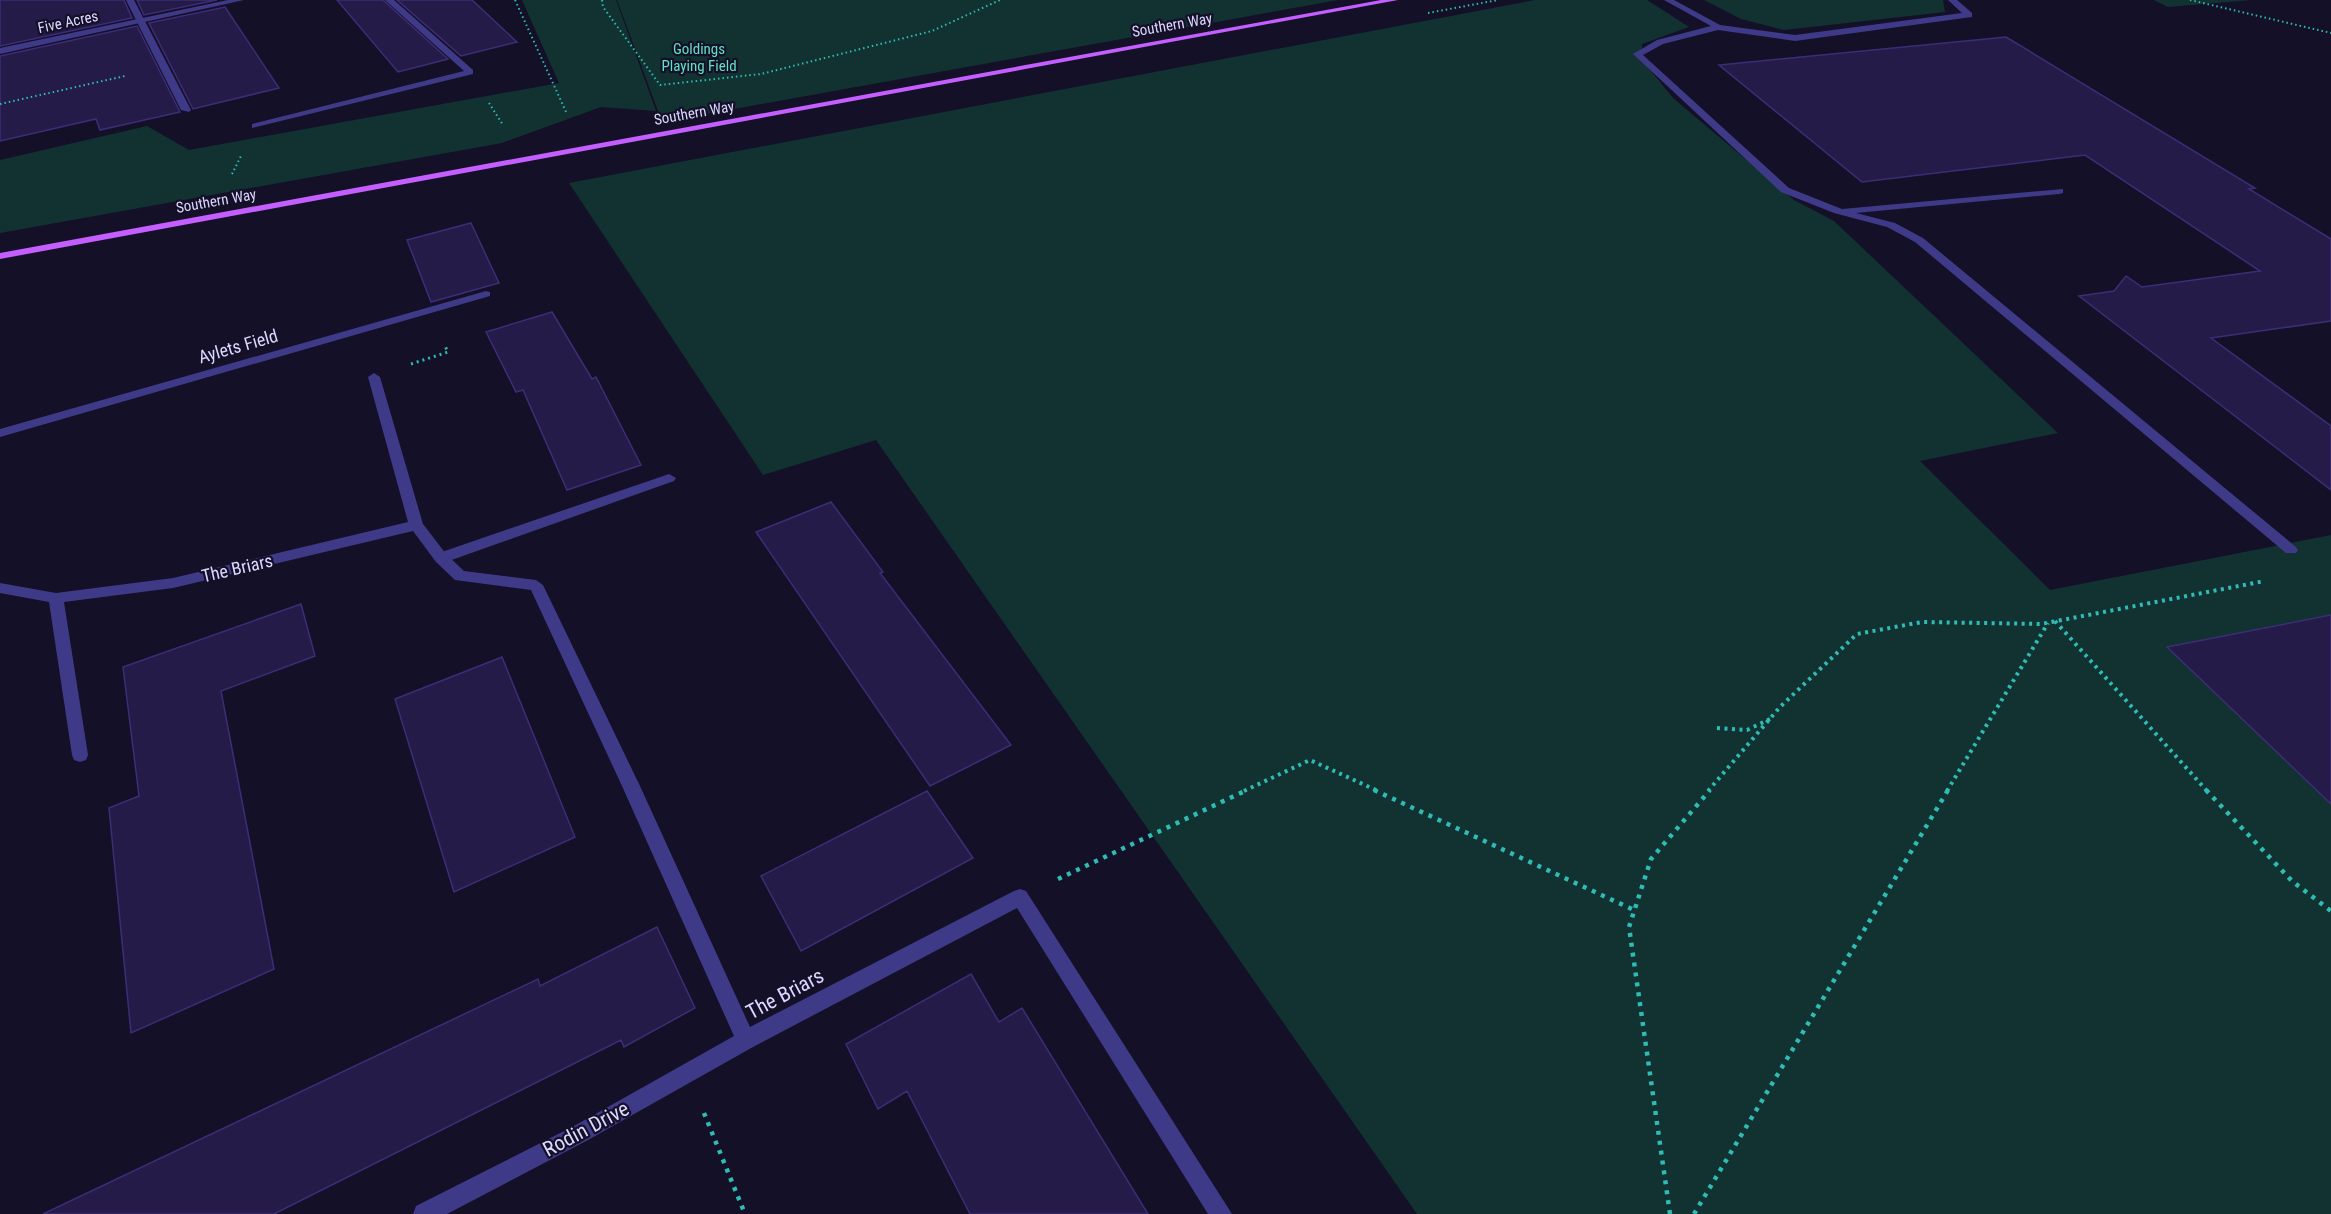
<svg xmlns="http://www.w3.org/2000/svg" width="2331" height="1214" font-family="'Roboto Condensed',sans-serif">
<style>
.green{fill:#123232}
.building{fill:#251b49;stroke:#3d2d76;stroke-width:1.5}
.lines{fill:none;stroke-linecap:round;stroke-linejoin:round}
.path-far3{stroke:#2ebcb5;stroke-width:2;stroke-dasharray:1.5 3;stroke-linecap:butt}
.path-far2{stroke:#2ebcb5;stroke-width:3;stroke-dasharray:2 4;stroke-linecap:butt}
.path-far1{stroke:#2ebcb5;stroke-width:4;stroke-dasharray:3 4.5;stroke-linecap:butt}
.path{stroke:#2ebcb5;stroke-width:4.5;stroke-dasharray:4 6;stroke-linecap:butt}
.service{fill:#3e3a88;fill-rule:evenodd}
.pedestrian{fill:#3e3a88;fill-rule:evenodd}
.minor{fill:#3e3a88;fill-rule:evenodd}
.primary{fill:#c55eff;fill-rule:evenodd}
.labels{text-anchor:middle;dominant-baseline:central;stroke-width:4.5;stroke-linejoin:round;paint-order:stroke}
.far-street-label{font-size:15px;fill:#dcd7ff;stroke:#141028}
.far-park-label{font-size:15px;fill:#60e2c3;stroke:#141028}
.street-label{font-size:18px;fill:#dcd7ff;stroke:#141028}
.near-street-label{font-size:21px;fill:#dcd7ff;stroke:#141028}
</style>
<rect width="100%" height="100%" fill="#141028"/>
<path class="green" d="M 522,0 L 616,0 L 656,111 L 601,107 L 502,143 L 0,233 L 0,160 L 147,126 L 189,150 L 559,83 Z
M 617,0 L 1338,0 L 662,122 Z
M 1535,0 L 1647,0 L 1689,27 L 1642,44 L 1643,61 L 1673,98 L 1794,200 L 1834,221 L 2058,433 L 1920,461 L 2050,590 L 2331,535 L 2331,1214 L 1417,1214 L 876,440 L 763,475 L 569,183 Z
M 1704,0 L 1943,0 L 1945,12 L 1784,30 L 1741,19 Z
M 2154,0 L 2251,0 L 2168,7 Z"/>
<path class="building" d="M 0,0 L 124,0 L 132,18 L 0,46 Z
M 137,0 L 217,0 L 144,15 Z
M 337,0 L 383,0 L 448,59 L 398,72 Z
M 397,0 L 472,0 L 517,42 L 461,56 Z
M 225,7 L 279,88 L 193,109 L 149,23 Z
M 137,26 L 180,112 L 100,130 L 96,119 L 0,141 L 0,56 Z
M 2006,37 L 2255,188 L 2249,189 L 2331,239 L 2331,321 L 2211,338 L 2331,426 L 2331,490 L 2079,296 L 2114,291 L 2126,276 L 2142,287 L 2260,271 L 2085,155 L 1862,182 L 1719,65 Z
M 471,223 L 499,283 L 431,302 L 407,240 Z
M 552,312 L 592,379 L 596,377 L 641,465 L 567,490 L 523,390 L 516,392 L 486,332 Z
M 831,502 L 883,572 L 880,573 L 1011,745 L 930,786 L 756,532 Z
M 301,604 L 315,656 L 221,691 L 274,969 L 131,1033 L 109,808 L 139,796 L 123,667 Z
M 2331,615 L 2331,804 L 2167,647 Z
M 502,657 L 575,837 L 454,892 L 395,699 Z
M 927,791 L 973,858 L 801,951 L 761,876 Z
M 657,927 L 695,1008 L 624,1047 L 621,1040 L 274,1214 L 43,1214 L 538,979 L 540,986 Z
M 971,974 L 999,1022 L 1022,1008 L 1148,1214 L 970,1214 L 907,1091 L 878,1109 L 846,1044 Z"/>
<g class="lines">
<path class="path-far3" d="M 515,0 L 567,114
M 602,0 L 603,7 L 660,85 L 761,74 L 932,31 L 1000,0
M 2190,0 L 2331,33
M 1428,13 L 1498,0
M 489,103 L 503,125
M 0,104 L 125,76
M 232,174 L 241,156"/>
<path class="path-far2" d="M 411,364 L 448,352 L 445,346"/>
<path class="path-far1" d="M 2055,621 L 2207,791
M 1717,728 L 1747,730 L 1770,719
M 1244,791 L 1310,760 L 1378,791
M 1708,791 L 1780,707 L 1857,634 L 1922,622 L 2041,624 L 2265,581
M 1947,791 L 2048,623"/>
<path class="path" d="M 1374,790 L 1634,910
M 2206,790 L 2292,881 L 2331,911
M 1058,879 L 1247,790
M 704,1113 L 745,1214
M 1670,1214 L 1629,927 L 1651,859 L 1710,790
M 1694,1214 L 1948,790"/>
<path class="service" d="M 385,0 L 394,0 L 473,70 L 473,74 L 252,128 L 252,124 L 464,71 Z
M 1664,0 L 1674,0 L 1720,25 L 1795,35 L 1962,13 L 1948,0 L 1957,0 L 1972,13 L 1972,17 L 1795,41 L 1718,30 L 1663,44 L 1643,55 L 1789,188 L 1842,209 L 2063,189 L 2063,193 L 2059,194 L 1856,213 L 1895,223 L 1923,238 L 2296,547 L 2298,550 L 2296,553 L 2286,553 L 1915,242 L 1887,227 L 1834,213 L 1781,192 L 1633,54 L 1657,40 L 1711,26 Z
M 669,474 L 676,478 L 674,481 L 446,562 L 441,563 L 434,558 L 436,554 Z"/>
<path class="pedestrian" d="M 126,0 L 134,0 L 191,110 L 189,112 L 181,110 Z"/>
<path class="minor" d="M 228,0 L 244,0 L 0,54 L 0,48 Z
M 486,291 L 490,292 L 490,296 L 0,437 L 0,429 Z
M 374,373 L 380,377 L 423,524 L 446,554 L 464,571 L 536,580 L 543,585 L 640,786 L 750,1027 L 1014,891 L 1020,889 L 1026,891 L 1232,1214 L 1208,1214 L 1017,908 L 753,1047 L 588,1140 L 447,1214 L 413,1214 L 416,1206 L 574,1126 L 734,1036 L 622,786 L 531,590 L 455,580 L 436,562 L 413,531 L 173,588 L 64,602 L 88,755 L 86,760 L 80,762 L 74,760 L 72,755 L 49,602 L 0,593 L 0,583 L 56,593 L 173,578 L 408,522 L 368,377 Z"/>
<path class="primary" d="M 1381,0 L 1398,0 L 0,259 L 0,253 Z"/>
</g>
<g class="labels">
<g class="far-street-label">
<text transform="translate(68 22) rotate(-12)">Five Acres</text>
<text transform="translate(1172 25) rotate(-10)">Southern Way</text>
<text transform="translate(694 113) rotate(-10)">Southern Way</text>
<text transform="translate(216 201) rotate(-10)">Southern Way</text>
</g>
<g class="far-park-label">
<text x="699" y="49">Goldings<tspan x="699" dy="17">Playing Field</tspan></text>
</g>
<g class="street-label">
<text transform="translate(238 346) rotate(-16)">Aylets Field</text>
<text transform="translate(237 568) rotate(-13)">The Briars</text>
</g>
<g class="near-street-label">
<text transform="translate(785 994) rotate(-28)">The Briars</text>
<text transform="translate(586 1129) rotate(-28)">Rodin Drive</text>
</g>
</g>
</svg>
